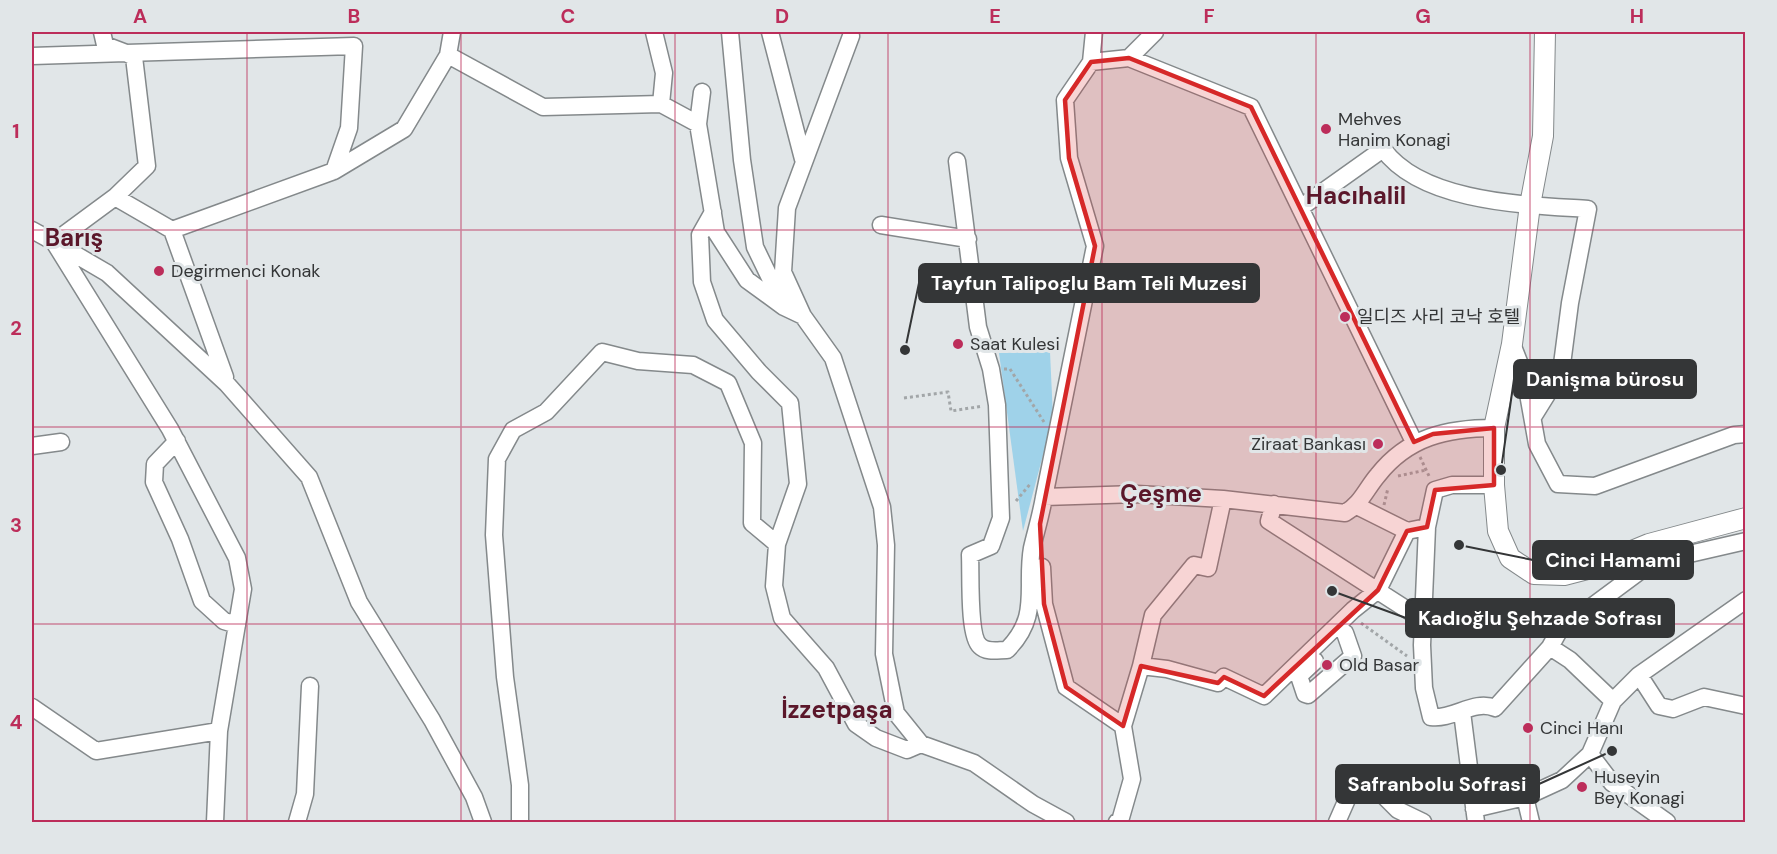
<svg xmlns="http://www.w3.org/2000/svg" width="1777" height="854" font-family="'DM Sans','Noto Sans KR',sans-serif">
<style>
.green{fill:#9fd2e9}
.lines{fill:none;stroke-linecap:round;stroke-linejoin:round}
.minor-casing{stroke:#84898b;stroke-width:19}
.major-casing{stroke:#84898b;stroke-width:22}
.path{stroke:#a2a6a8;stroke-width:3;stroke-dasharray:3 3;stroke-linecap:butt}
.minor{stroke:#fff;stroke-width:16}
.major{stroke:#fff;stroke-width:20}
.marked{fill:#d62828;fill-opacity:0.2;stroke:#d62828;stroke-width:4.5;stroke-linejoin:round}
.grid{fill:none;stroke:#bc2d5a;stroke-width:1.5;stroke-opacity:0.55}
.poi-dot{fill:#bc2d5a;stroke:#e1e6e8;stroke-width:2}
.labels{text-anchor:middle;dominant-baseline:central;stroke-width:6;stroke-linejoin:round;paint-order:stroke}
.poi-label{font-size:18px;fill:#343637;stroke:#e1e6e8;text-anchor:start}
.district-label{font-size:24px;font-weight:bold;fill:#5b172a;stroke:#e1e6e8}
.leader{fill:none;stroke:#343637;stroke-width:2}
.callout-dot{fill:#343637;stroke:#e1e6e8;stroke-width:2}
.callout{fill:#343637;stroke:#343637;stroke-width:2}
.callout-label{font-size:20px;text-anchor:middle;font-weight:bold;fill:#fff}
.neatline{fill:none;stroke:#bc2d5a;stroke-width:2}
.grid-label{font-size:20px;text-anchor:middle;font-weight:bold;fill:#bc2d5a}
</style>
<rect width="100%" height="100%" fill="#e1e6e8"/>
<path class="green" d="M 1050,352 L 1053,417 L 1023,531 L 999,353 Z"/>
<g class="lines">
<g class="minor-casing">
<path id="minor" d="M 102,32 L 105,45 L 126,53 L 354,46 L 349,128 L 334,171 L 404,129 L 448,55 L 543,107 L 661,104 L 698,124
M 654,32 L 664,73 L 661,104
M 730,32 L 742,160 L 755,247 L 783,305
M 770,32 L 803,159
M 448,55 L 452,32
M 32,56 L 126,53 L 134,57 L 147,166 L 115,197 L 172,230 L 225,377
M 1129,58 L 1251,107 L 1414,442
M 1091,62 L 1094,32
M 702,92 L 698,124 L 716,232 L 747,280 L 784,307 L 803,316 L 833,358 L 882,507 L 886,545 L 884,654 L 896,713 L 921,744 L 974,763 L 1033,804 L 1066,822
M 957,161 L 978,327 L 991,369 L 997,405 L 1001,518 L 991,546 L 970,555 C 971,573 968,636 980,646 C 987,653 998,650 1007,650 C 1041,616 1025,588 1032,548 C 1036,531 1041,515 1044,497 L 1137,494 L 1223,499 L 1345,513 C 1361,504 1366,489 1378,475 C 1408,437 1447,428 1494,428
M 115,197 L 54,242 L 107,273 L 227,384 L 309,477 L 359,602 L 432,720 L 474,797 L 483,822
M 1300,208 L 1383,149 C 1422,203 1527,205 1588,209 L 1570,303 L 1561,372 L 1533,417
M 713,212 L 700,235 L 702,282 L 715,320 L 759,372 L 790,403 L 798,484 L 777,544 L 774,586 L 782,618 L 826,668 L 856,724 L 876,738 L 907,750 L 921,744
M 881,225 L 968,239
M 32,230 L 54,242 L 170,429 L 237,558 L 243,589 L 219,731 L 215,822
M 172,230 L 334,171
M 803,316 L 783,272 L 787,208 L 851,36
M 1512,344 L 1525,377 L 1537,444 L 1558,484 L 1595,486 L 1734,435 L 1746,434
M 177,441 L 155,464 L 154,482 L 180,539 L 202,601 L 224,621 L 237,625
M 32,446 L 61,442
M 1044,497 L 1095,246 L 1069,158 L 1065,100 L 1091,62 L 1129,58 L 1155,32
M 1274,504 L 1269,521 L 1423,620
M 1357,506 L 1407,531 L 1427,527 L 1435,490 L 1452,485 L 1494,485
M 1427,527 L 1422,645 L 1424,688 L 1431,717 C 1453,720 1474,699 1495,708 L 1550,647 L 1570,660 L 1613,701 L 1590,754 L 1562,780 L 1525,797 L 1531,822
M 1042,567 L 1044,604 L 1066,687 L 1123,726
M 1550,647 L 1559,631 L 1640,571 L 1685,555 L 1746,541
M 1315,661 L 1299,676 L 1305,694 L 1308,695 L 1353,656 L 1345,633
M 1141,666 L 1153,615 L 1194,565 L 1208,568 L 1223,499
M 1639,675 L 1659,706 L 1673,709 L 1704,697 L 1746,706
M 1613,701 L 1639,675 L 1746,600
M 32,707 L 96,751 L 219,731
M 1462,712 L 1476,822
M 1590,754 L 1612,783 L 1667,822
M 1474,809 L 1525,797
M 297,822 L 305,794 L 310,686
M 520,822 L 520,785 L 505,677 L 494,535 L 497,459 L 513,430 L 546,412 L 602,352 L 638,361 L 693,365 L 728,383 L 753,443 L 752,523 L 777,544
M 1117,822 L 1120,821 L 1132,779 L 1123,726 L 1141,666 L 1167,669 L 1218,683 L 1224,677 L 1264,696 L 1353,610 L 1378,590 L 1407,531
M 1337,822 L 1348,797 L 1360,784 L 1379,791 L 1398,810 L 1423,822"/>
</g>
<g class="major-casing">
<path id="major" d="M 1545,32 L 1543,136 L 1530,205 L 1512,344 L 1494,428 L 1494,485 L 1498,531 L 1510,558 L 1534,574 L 1564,575 L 1591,568 L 1649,544 L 1746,518"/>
</g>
<path class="path" d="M 1004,369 L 1010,369 L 1044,422
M 904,398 L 948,392 L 951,411 L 983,406
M 1420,457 L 1429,476
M 1398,476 L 1426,470
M 1016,501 L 1031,483
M 1384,505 L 1388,488
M 1361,623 L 1407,656"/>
<use href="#minor" class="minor"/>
<use href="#major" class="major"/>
</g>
<path class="marked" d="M 1129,58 L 1251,107 L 1414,442 L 1433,434 L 1494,428 L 1494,485 L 1435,490 L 1427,527 L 1407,531 L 1378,590 L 1264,696 L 1224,677 L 1218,683 L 1141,666 L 1123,726 L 1066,687 L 1044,604 L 1040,524 L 1095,246 L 1069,158 L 1065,100 L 1091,62 Z"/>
<path class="grid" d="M 247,32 L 247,822M 461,32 L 461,822M 675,32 L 675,822M 888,32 L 888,822M 1102,32 L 1102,822M 1316,32 L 1316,822M 1530,32 L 1530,822M 32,230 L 1746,230M 32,427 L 1746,427M 32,624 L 1746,624"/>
<g class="poi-dot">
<circle cx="1326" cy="129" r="6"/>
<circle cx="159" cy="271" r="6"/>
<circle cx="1345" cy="317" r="6"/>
<circle cx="958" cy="344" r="6"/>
<circle cx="1378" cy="444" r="6"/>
<circle cx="1327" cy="665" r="6"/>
<circle cx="1528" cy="728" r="6"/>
<circle cx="1582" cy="787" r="6"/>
</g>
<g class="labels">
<g class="poi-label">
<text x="1338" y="119">Mehves<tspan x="1338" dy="21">Hanim Konagi</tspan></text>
<text x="171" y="271">Degirmenci Konak</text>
<text x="1357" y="317">일디즈 사리 코낙 호텔</text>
<text x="970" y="344">Saat Kulesi</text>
<text x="1366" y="444" text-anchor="end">Ziraat Bankası</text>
<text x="1339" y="665">Old Basar</text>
<text x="1540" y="728">Cinci Hanı</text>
<text x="1594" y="777">Huseyin<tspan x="1594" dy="21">Bey Konagi</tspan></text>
</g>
<g class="district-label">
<text x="1356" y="195">Hacıhalil</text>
<text x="74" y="237">Barış</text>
<text x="1161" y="493">Çeşme</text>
<text x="837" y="709">İzzetpaşa</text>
</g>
</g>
<path class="leader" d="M905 350L919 283M1501 470L1514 379M1459 545L1533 560M1332 591L1406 618M1612 751L1539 784"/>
<g class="callout-dot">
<circle cx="905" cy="350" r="6"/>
<circle cx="1501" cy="470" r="6"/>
<circle cx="1459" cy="545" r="6"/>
<circle cx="1332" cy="591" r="6"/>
<circle cx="1612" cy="751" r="6"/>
</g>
<g class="callout">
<rect x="919" y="264" width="340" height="38" rx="6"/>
<rect x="1514" y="360" width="182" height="38" rx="6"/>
<rect x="1533" y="541" width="160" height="38" rx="6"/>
<rect x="1406" y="599" width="268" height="38" rx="6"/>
<rect x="1336" y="765" width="203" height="38" rx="6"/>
</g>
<g class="callout-label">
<text x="1089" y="290">Tayfun Talipoglu Bam Teli Muzesi</text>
<text x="1605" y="386">Danişma bürosu</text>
<text x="1613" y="567">Cinci Hamami</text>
<text x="1540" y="625">Kadıoğlu Şehzade Sofrası</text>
<text x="1437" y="791">Safranbolu Sofrasi</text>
</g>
<rect width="1777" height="854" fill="none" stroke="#e1e6e8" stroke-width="66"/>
<rect x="33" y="33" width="1711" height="788" class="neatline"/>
<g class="grid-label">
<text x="140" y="23">A</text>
<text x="354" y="23">B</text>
<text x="568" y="23">C</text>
<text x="782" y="23">D</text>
<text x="995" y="23">E</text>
<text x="1209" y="23">F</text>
<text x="1423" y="23">G</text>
<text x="1637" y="23">H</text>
<text x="16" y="138">1</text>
<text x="16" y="335">2</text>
<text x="16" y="532">3</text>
<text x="16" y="729">4</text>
</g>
</svg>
